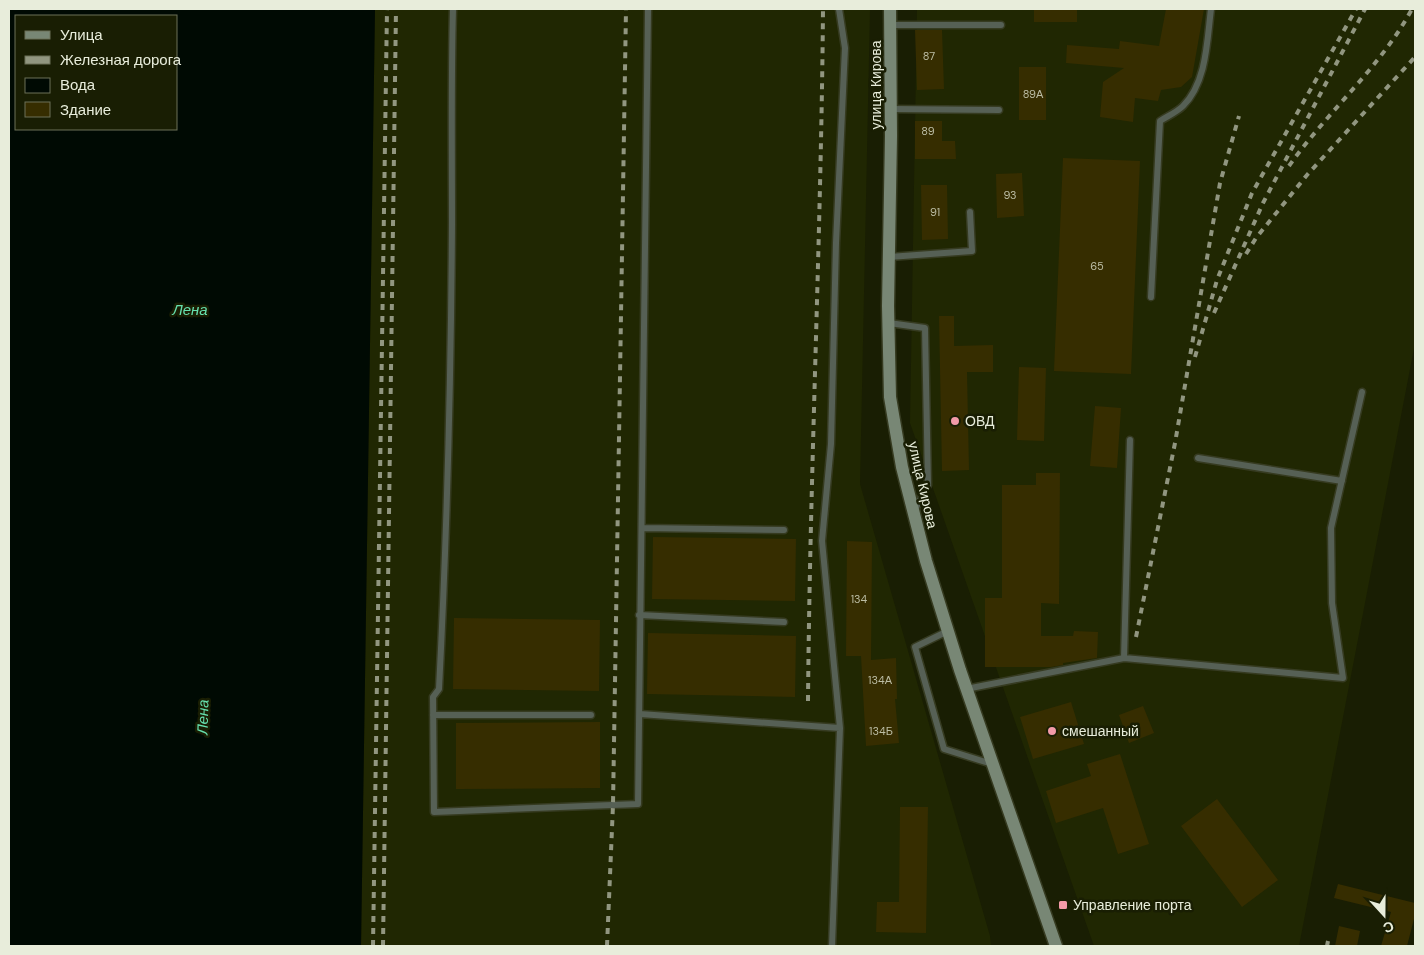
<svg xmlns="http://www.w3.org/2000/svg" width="1424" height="955" font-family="'DM Sans',sans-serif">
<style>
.built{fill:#202702}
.water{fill:#000a03;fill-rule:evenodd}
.building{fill:#362d00}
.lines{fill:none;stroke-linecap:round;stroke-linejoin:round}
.service-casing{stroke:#363b21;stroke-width:9}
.secondary-casing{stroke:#363b21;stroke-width:15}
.service{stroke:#566055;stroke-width:6}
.secondary{stroke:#788775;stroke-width:12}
.rail{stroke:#919680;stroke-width:4;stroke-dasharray:6 6;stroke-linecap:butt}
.poi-dot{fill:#f39aa8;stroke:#191e03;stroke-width:2}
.labels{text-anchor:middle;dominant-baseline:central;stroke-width:5;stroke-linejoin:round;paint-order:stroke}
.number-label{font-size:11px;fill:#bcbda4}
.street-label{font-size:14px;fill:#e8eddb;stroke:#191e03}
.poi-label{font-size:14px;fill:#e8eddb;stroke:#191e03;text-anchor:start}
.water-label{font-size:15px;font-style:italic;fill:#66e0ae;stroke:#191e03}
</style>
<rect width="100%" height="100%" fill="#191e03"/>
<path class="built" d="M 375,9 L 870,9 L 860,484 L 990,936 L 991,946 L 361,946 Z
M 917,9 L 1415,9 L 1415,343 L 1299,946 L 1094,946 L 910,423 Z"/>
<path class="water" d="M 9,9 L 375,9 L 361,946 L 9,946 ZM 16,16 L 176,16 L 176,129 L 16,129 Z"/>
<path class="building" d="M 1034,9 L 1077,9 L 1077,22 L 1034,22 Z
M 1166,9 L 1204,9 L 1192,77 L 1181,87 L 1161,90 L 1158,101 L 1135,98 L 1133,122 L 1100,117 L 1103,82 L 1124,68 L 1066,63 L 1067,45 L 1119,49 L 1120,41 L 1159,46 Z
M 915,30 L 942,30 L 944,89 L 917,90 Z
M 1019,67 L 1046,67 L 1046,120 L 1019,120 Z
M 915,121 L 942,121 L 942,141 L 955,141 L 956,159 L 915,159 Z
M 1063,158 L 1140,161 L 1131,374 L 1054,371 Z
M 1022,173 L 1024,216 L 997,218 L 996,174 Z
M 921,185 L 947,185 L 948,239 L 922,240 Z
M 939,316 L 954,316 L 954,346 L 993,345 L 993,372 L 967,372 L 969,470 L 942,471 Z
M 1019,367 L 1046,368 L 1044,441 L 1017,440 Z
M 1095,406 L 1121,408 L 1117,468 L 1090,466 Z
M 1036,473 L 1060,473 L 1059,604 L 1041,603 L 1041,636 L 1073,636 L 1074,631 L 1098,632 L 1097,658 L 1063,663 L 1063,665 L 1051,667 L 985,667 L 985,598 L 1002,598 L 1002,485 L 1036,485 Z
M 653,537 L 796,539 L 795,601 L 652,599 Z
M 847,541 L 872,542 L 871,660 L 896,658 L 897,699 L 895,699 L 899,743 L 866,746 L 861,656 L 846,656 Z
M 454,618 L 600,620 L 599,691 L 453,689 Z
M 648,633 L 796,636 L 795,697 L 647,694 Z
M 1071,702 L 1084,744 L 1033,759 L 1020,717 Z
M 1143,706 L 1154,733 L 1129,743 L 1119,715 Z
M 600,722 L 600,788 L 456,789 L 456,723 Z
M 1120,754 L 1149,844 L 1118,854 L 1103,808 L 1056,823 L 1046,791 L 1091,776 L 1087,764 Z
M 1217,799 L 1278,880 L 1242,907 L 1181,826 Z
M 900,807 L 928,807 L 926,933 L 876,932 L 877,902 L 899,902 Z
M 1338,884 L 1415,903 L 1415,915 L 1407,946 L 1381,946 L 1391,912 L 1334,898 Z
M 1339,926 L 1360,931 L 1357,946 L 1335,946 Z"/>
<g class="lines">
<g class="service-casing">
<path id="service" d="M 453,9 C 451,81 452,152 452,224 C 451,379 447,534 439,689 L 433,697 L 434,812 L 638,804 L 648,9
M 839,9 L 845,48 L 836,243 L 831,444 L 822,541 L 840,728
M 890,25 L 1001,25
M 891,109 L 999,110
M 889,257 L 972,251 L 970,212
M 1151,297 L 1160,121 C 1168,116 1177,112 1183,106 C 1207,82 1207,40 1211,9
M 889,323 L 925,328 L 928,485 L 914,511
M 1198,458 L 1342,481
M 643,528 L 784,530
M 639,615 L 784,622
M 948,631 L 915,647 L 944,749 L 992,764
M 1124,658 L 1343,678 L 1332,603 L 1331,528 L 1362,392
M 966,689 L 1124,658 L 1130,440
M 640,714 L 840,728 L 832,946
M 433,715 L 591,715"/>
</g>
<g class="secondary-casing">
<path id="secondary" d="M 890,9 L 891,136 L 888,306 L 890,397 L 902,467 L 926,561 L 960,670 L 1056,946"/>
</g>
<use href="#service" class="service"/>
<use href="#secondary" class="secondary"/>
<path class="rail" d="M 1289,166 C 1327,112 1380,68 1412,9
M 1246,254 L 1256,238 L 1307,175 L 1415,57
M 1214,313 L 1263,203 L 1365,9
M 1195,357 L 1217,280 L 1252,193 L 1356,9
M 1136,637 L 1175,443 L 1220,183 L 1239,116
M 808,701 C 810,470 821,240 823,9
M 373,946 L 387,9
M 383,946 L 396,9
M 607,946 L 613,805 L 626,9
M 1327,946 L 1328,941"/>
</g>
<g class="poi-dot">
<circle cx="955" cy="421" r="5"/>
<circle cx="1052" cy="731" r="5"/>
<rect x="1058" y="900" width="10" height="10" rx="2.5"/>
</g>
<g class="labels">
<g class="number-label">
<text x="929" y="56">87</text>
<text x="1033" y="94">89А</text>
<text x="928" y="131">89</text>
<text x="1010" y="195">93</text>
<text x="935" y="212">91</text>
<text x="1097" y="266">65</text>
<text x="859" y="599">134</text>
<text x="880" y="680">134А</text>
<text x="881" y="731">134Б</text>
</g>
<g class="street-label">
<text transform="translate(876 85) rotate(-90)">улица Кирова</text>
<text transform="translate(923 485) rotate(77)">улица Кирова</text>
</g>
<g class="poi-label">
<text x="965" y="421">ОВД</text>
<text x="1062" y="731">смешанный</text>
<text x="1073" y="905">Управление порта</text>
</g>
<g class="water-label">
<text x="190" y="310">Лена</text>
<text transform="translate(203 717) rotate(-88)">Лена</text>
</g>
</g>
<rect width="1424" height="955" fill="none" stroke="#e8eddb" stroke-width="20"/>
<rect x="15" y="15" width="162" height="115" fill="#191e03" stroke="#6c7159"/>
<rect x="25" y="31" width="25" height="8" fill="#788775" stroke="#6c7159"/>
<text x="60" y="40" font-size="15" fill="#e8eddb">Улица</text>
<rect x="25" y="56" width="25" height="8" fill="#919680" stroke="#6c7159"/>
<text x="60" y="65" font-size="15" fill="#e8eddb">Железная дорога</text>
<rect x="25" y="78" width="25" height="15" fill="#000a03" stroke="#6c7159"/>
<text x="60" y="90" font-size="15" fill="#e8eddb">Вода</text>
<rect x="25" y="102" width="25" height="15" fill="#362d00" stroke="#6c7159"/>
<text x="60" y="115" font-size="15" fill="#e8eddb">Здание</text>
<g transform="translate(1384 915) rotate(159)" stroke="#191e03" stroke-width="4" paint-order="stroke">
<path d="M0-4L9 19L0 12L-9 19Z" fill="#e8eddb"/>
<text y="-8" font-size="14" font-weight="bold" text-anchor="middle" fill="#e8eddb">С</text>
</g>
</svg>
